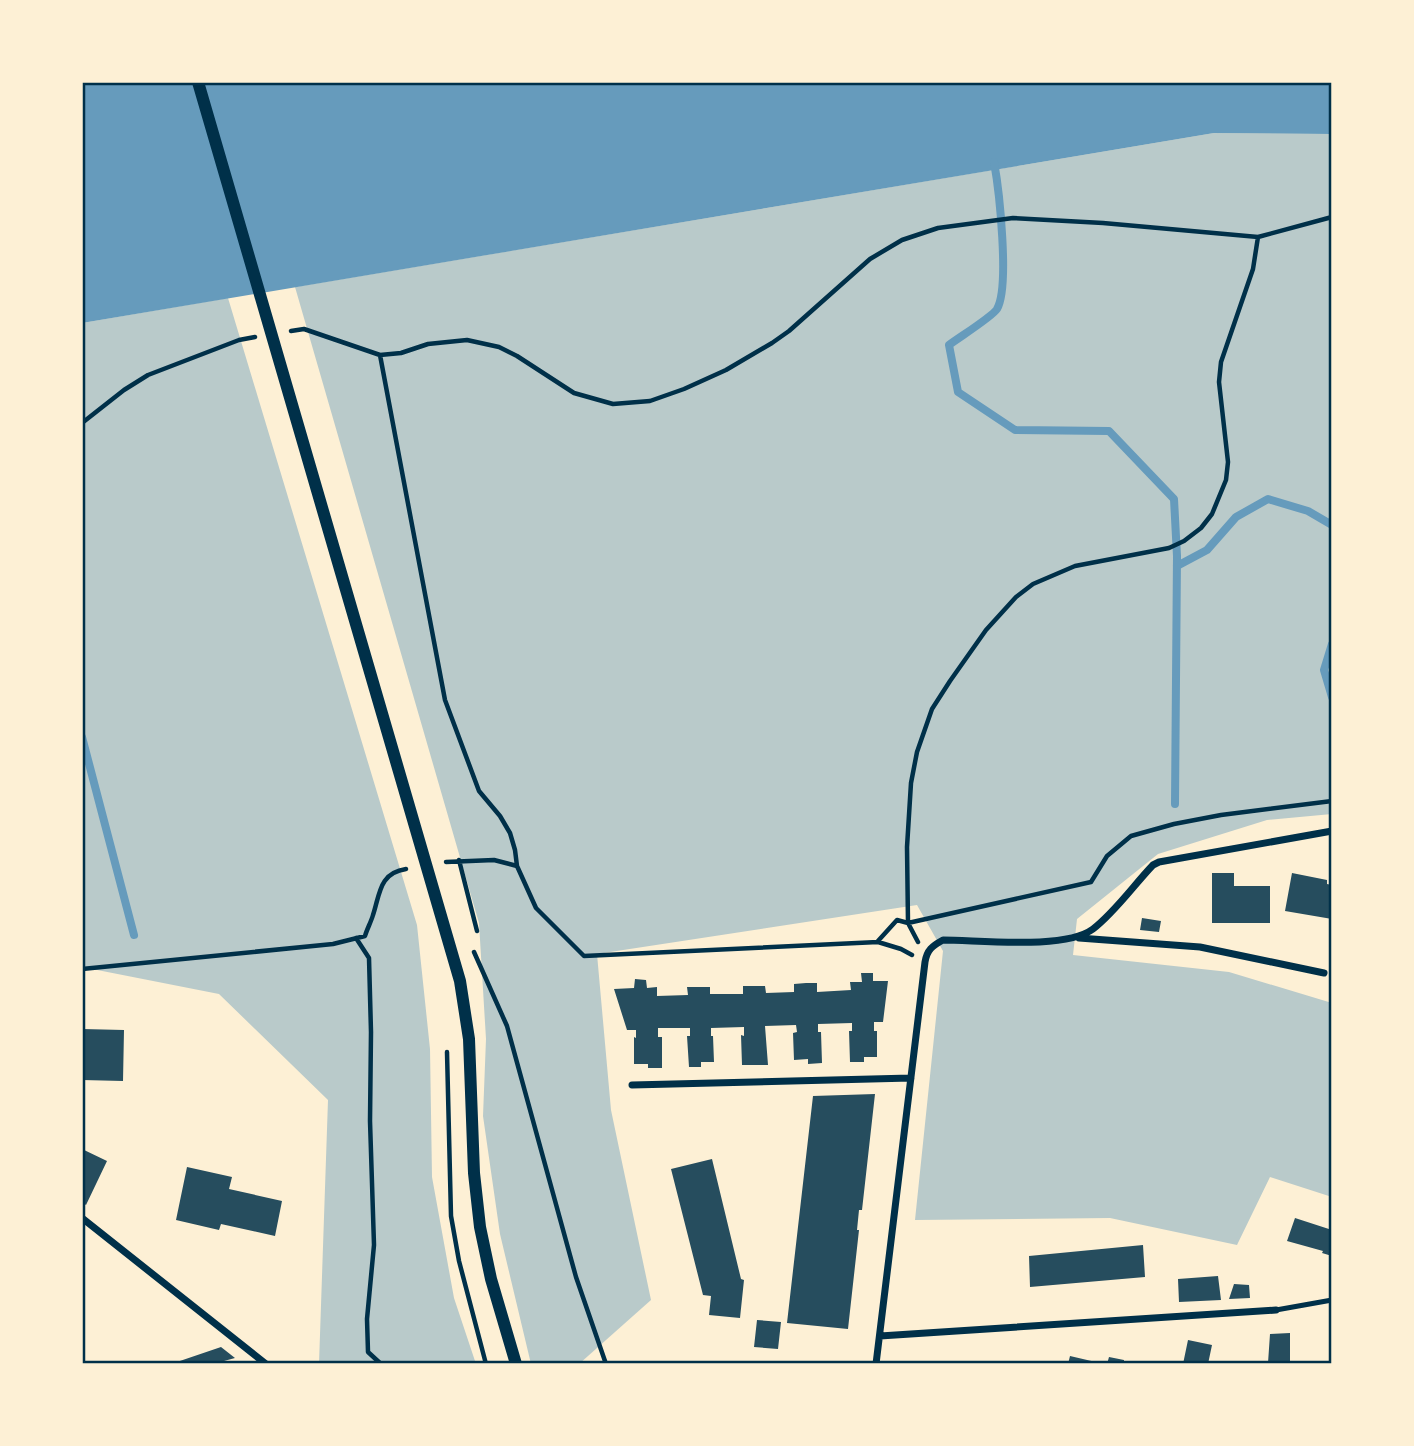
<svg xmlns="http://www.w3.org/2000/svg" width="1414" height="1446" font-family="Ubuntu,sans-serif">
<style>
.green{fill:#b9caca}
.water{fill:#669bbc}
.lines{fill:none;stroke-linecap:round;stroke-linejoin:round}
.stream{stroke:#669bbc;stroke-width:8}
.building{fill:#264d5e}
.path{stroke:#003049;stroke-width:4.5}
.service{stroke:#003049;stroke-width:5}
.minor{stroke:#003049;stroke-width:7}
.tertiary{stroke:#003049;stroke-width:12}
.neatline{fill:none;stroke:#003049;stroke-width:2.5}
</style>
<rect width="100%" height="100%" fill="#fdf0d5"/>
<path class="green" d="M 1214,133 L 1332,134 L 1332,814 L 1267,820 L 1158,854 L 1077,919 L 1073,955 L 1229,972 L 1332,1003 L 1332,1197 L 1270,1177 L 1237,1245 L 1110,1218 L 915,1220 L 943,951 L 917,905 L 597,954 L 611,1110 L 651,1300 L 579,1364 L 531,1364 L 500,1234 L 483,1116 L 486,1039 L 479,923 L 295,287 Z
M 228,298 L 417,925 L 430,1049 L 432,1177 L 454,1298 L 476,1364 L 319,1364 L 328,1100 L 219,994 L 82,967 L 82,323 Z"/>
<path class="water" d="M 82,82 L 1332,82 L 1332,134 L 1214,133 L 82,323 Z"/>
<g class="lines">
<path class="stream" d="M 994,162 C 999,189 1010,287 997,309 C 992,317 958,338 949,345 L 958,392 L 1015,430 L 1109,431 L 1174,499 L 1177,556 L 1175,804
M 1177,566 L 1207,550 L 1236,517 L 1268,499 L 1308,511 L 1332,525
M 1332,644 L 1324,670 L 1332,697
M 82,737 L 134,935"/>
</g>
<path class="building" d="M 1212,873 L 1234,873 L 1234,886 L 1270,886 L 1270,923 L 1212,923 Z
M 1292,873 L 1327,880 L 1327,884 L 1332,885 L 1332,919 L 1285,911 Z
M 1142,918 L 1161,921 L 1159,932 L 1140,930 Z
M 861,973 L 873,973 L 873,981 L 888,981 L 883,1022 L 874,1022 L 874,1031 L 877,1031 L 877,1057 L 864,1057 L 864,1062 L 850,1062 L 849,1031 L 852,1031 L 852,1023 L 818,1024 L 818,1032 L 821,1032 L 822,1063 L 808,1064 L 808,1059 L 794,1060 L 793,1033 L 797,1032 L 796,1025 L 765,1026 L 768,1065 L 742,1065 L 741,1035 L 744,1036 L 744,1027 L 711,1028 L 711,1036 L 713,1036 L 714,1062 L 701,1062 L 701,1067 L 689,1067 L 687,1036 L 690,1036 L 690,1028 L 658,1028 L 658,1037 L 662,1037 L 662,1068 L 648,1068 L 648,1064 L 634,1064 L 634,1037 L 636,1038 L 636,1030 L 627,1030 L 614,989 L 634,988 L 635,979 L 646,980 L 647,988 L 657,987 L 657,996 L 688,995 L 687,987 L 710,987 L 710,994 L 743,994 L 743,986 L 765,986 L 766,993 L 794,992 L 794,984 L 806,983 L 817,983 L 817,992 L 851,990 L 850,982 L 862,982 Z
M 82,1029 L 124,1030 L 123,1081 L 82,1080 Z
M 875,1094 L 862,1210 L 859,1210 L 857,1230 L 859,1230 L 848,1329 L 787,1323 L 813,1096 Z
M 82,1149 L 107,1161 L 86,1205 L 82,1202 Z
M 712,1159 L 741,1279 L 744,1280 L 740,1318 L 709,1315 L 711,1296 L 703,1295 L 671,1169 Z
M 187,1167 L 232,1177 L 229,1189 L 282,1201 L 275,1236 L 221,1224 L 219,1230 L 176,1220 Z
M 1295,1218 L 1332,1230 L 1332,1256 L 1322,1253 L 1323,1251 L 1287,1241 Z
M 1143,1245 L 1145,1277 L 1030,1287 L 1029,1256 Z
M 1218,1276 L 1221,1300 L 1179,1302 L 1178,1279 Z
M 1234,1284 L 1249,1285 L 1250,1298 L 1229,1299 Z
M 757,1320 L 781,1322 L 778,1349 L 754,1347 Z
M 1290,1333 L 1290,1362 L 1268,1363 L 1270,1334 Z
M 1188,1340 L 1212,1345 L 1208,1364 L 1183,1364 Z
M 221,1347 L 235,1358 L 213,1364 L 171,1364 Z
M 1070,1356 L 1100,1363 L 1100,1364 L 1068,1364 Z
M 1109,1357 L 1124,1360 L 1124,1364 L 1107,1364 Z"/>
<g class="lines">
<path class="path" d="M 291,331 L 304,329 L 380,355 L 401,353 L 428,344 L 467,340 L 499,347 L 517,356 L 574,393 L 613,404 L 650,401 L 684,389 L 726,370 L 772,343 L 789,331 L 870,259 L 902,240 L 938,228 L 1013,218 L 1103,223 L 1258,237 L 1332,217
M 380,355 L 445,700 L 479,791 L 500,816 L 510,833 L 515,850 L 517,866
M 82,423 L 124,390 L 148,375 L 239,340 L 255,337
M 459,860 L 477,931
M 446,862 L 494,860 L 517,866 L 536,908 L 584,956 L 878,942 L 901,949 L 912,955
M 356,938 L 369,958 L 371,1032 L 370,1121 L 374,1245 L 367,1319 L 368,1352 L 381,1364
M 878,941 L 897,920 L 908,923 L 1091,882 L 1107,856 L 1131,836 L 1174,824 L 1221,815 L 1332,801
M 918,942 L 908,923 L 907,847 L 911,783 L 917,752 L 932,709 L 950,681 L 986,630 L 1016,597 L 1033,584 L 1075,566 L 1169,548 L 1184,541 L 1201,528 L 1212,514 L 1226,480 L 1228,462 L 1219,382 L 1221,362 L 1253,269 L 1258,237
M 474,952 L 507,1026 L 576,1277 L 606,1364
M 82,969 L 333,944 L 365,936 C 367,929 371,922 373,915 C 380,894 379,873 406,869
M 447,1052 L 451,1216 L 459,1261 L 486,1364"/>
<path class="service" d="M 1276,1310 L 1332,1300"/>
<path class="minor" d="M 1079,938 L 1200,947 L 1324,973
M 632,1085 L 911,1078
M 82,1218 L 266,1364
M 880,1336 L 1276,1310
M 876,1364 L 925,962 C 927,950 932,946 943,940 C 979,940 1065,950 1093,929 C 1115,912 1133,886 1153,865 L 1159,862 L 1332,831"/>
<path class="tertiary" d="M 198,82 L 460,981 L 469,1039 L 474,1173 L 480,1227 L 491,1279 L 516,1364"/>
</g>
<rect width="1414" height="1446" fill="none" stroke="#fdf0d5" stroke-width="168"/>
<rect x="84" y="84" width="1246" height="1278" class="neatline"/>
</svg>
